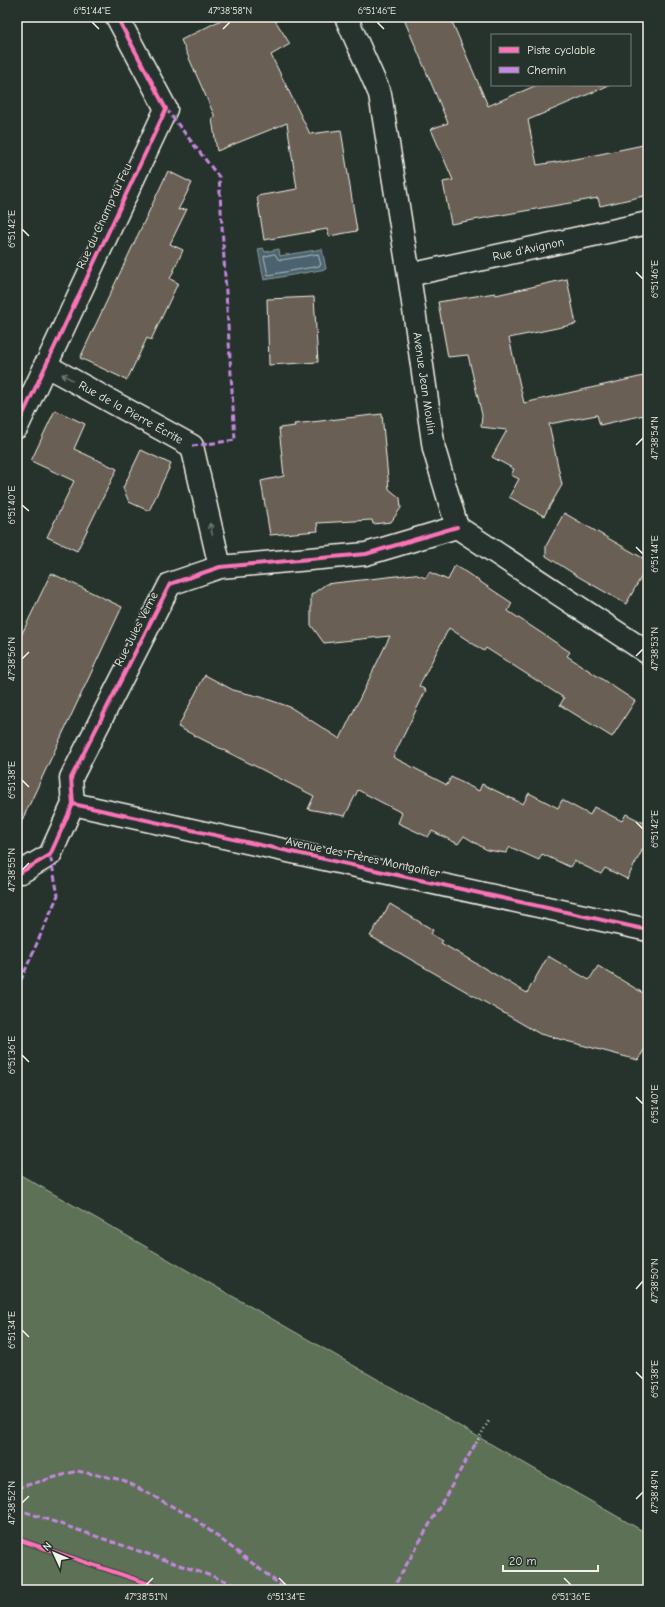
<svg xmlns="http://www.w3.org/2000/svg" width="665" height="1607" font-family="'Comic Neue',sans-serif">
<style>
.green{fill:#5b7155;stroke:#a8b19e}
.water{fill:#4c6470;stroke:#8f9ca0}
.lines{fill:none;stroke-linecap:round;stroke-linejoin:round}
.shore{stroke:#b1b9b8;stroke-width:1}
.building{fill:#695e54;stroke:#f4f1e8}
.minor-casing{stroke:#f4f1e8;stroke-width:25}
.secondary-casing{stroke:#f4f1e8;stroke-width:25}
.path{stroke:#f4f1e8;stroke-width:2.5;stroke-dasharray:1 3;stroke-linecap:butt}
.minor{stroke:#26332d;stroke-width:22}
.secondary{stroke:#26332d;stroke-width:22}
.quiet{stroke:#c787e3;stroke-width:3;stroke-dasharray:6 3;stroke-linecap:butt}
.cycleway-casing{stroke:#26332d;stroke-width:6}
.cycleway{stroke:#fb73b8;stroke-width:4}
.oneway{stroke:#6e766e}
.ticks{fill:none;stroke:#f4f1e8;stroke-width:1.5}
.labels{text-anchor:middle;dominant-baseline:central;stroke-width:3.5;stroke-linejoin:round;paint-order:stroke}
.street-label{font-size:12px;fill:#f4f1e8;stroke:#26332d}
.neatline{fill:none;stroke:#f4f1e8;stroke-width:1.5}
.ticks-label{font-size:10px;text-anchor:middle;fill:#f4f1e8}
</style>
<rect width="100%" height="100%" fill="#26332d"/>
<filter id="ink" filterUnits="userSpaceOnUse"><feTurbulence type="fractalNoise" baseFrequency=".025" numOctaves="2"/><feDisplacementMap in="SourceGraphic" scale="8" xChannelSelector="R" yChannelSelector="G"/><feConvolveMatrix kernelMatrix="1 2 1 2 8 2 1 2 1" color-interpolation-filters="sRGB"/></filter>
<g filter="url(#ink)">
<path class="green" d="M 17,1173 L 648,1534 L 648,1590 L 28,1590 L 17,1587 Z"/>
<path class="water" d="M 263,248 L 265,252 L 279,249 L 280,256 L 322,249 L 326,269 L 264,280 L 258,249 Z"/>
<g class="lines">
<path class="shore" d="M 275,254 L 278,259 L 281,260 L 318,254 L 321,265 L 319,266 L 268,275 L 264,257 Z"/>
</g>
<path class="building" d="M 227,17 L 273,17 L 290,44 L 271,55 L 310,134 L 341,130 L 357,231 L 329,236 L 327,229 L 264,240 L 257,196 L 297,189 L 287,123 L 217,151 L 212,119 L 215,117 L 181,40 Z
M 403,17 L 450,17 L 488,106 L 537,85 L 610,85 L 528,120 L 537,165 L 581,158 L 648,144 L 648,195 L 600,206 L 598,198 L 451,224 L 443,182 L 453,180 L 431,129 L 448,123 Z
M 168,171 L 192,183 L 178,210 L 187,209 L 170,244 L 183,250 L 170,279 L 178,283 L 151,340 L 147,338 L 127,380 L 80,358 Z
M 567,279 L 576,324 L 509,338 L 524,403 L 648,375 L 648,414 L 600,425 L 597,415 L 549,424 L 562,485 L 544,516 L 509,497 L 519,479 L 511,475 L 514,469 L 492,457 L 507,430 L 481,427 L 482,415 L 468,355 L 448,357 L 438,302 L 495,293 L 496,295 Z
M 314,297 L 318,362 L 269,365 L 267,299 Z
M 55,410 L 85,424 L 74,449 L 117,469 L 77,551 L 47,537 L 74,481 L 31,461 Z
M 382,414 L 389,489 L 400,498 L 401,508 L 391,522 L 373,524 L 372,520 L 317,523 L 318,531 L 270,535 L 261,481 L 284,476 L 279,428 L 295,426 L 294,424 Z
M 141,450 L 171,464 L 149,511 L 129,502 L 123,488 Z
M 564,513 L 648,561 L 648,565 L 626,604 L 579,577 L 546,556 L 546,546 Z
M 455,565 L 512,603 L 508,611 L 570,652 L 567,656 L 635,701 L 612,737 L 560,705 L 564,698 L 486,648 L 484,651 L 449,628 L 419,686 L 426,690 L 393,757 L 447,785 L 451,777 L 479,791 L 482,784 L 523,804 L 529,793 L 558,808 L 562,800 L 590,815 L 594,807 L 622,821 L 626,814 L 648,825 L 648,839 L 627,879 L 605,868 L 601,874 L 574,861 L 570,867 L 542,854 L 539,860 L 510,847 L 506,853 L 487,850 L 464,836 L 458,844 L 432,831 L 428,837 L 398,823 L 402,813 L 358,790 L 345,816 L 308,809 L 314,796 L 178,727 L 205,675 L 233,690 L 261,697 L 290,707 L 340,739 L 390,636 L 324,643 L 311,625 L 311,595 L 326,584 L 414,574 L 426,578 L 429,572 L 448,580 Z
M 51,573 L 122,607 L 17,831 L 17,644 Z
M 390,904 L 433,930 L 431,934 L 443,941 L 441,943 L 527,993 L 548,956 L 589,980 L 598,966 L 648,996 L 648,1043 L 638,1060 L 540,1034 L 370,936 Z"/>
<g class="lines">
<g class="minor-casing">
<g id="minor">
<path id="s1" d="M 409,275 L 648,223"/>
<path id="s2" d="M 45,365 L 192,446 L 220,567"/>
<path d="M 17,427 L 166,109 L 117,17"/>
<path d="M 73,804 L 648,930"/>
<path d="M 17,870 L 21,872 L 50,855 L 73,804 L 71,778 L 170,584 L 220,567 L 366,554 L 457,527"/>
</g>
</g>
<g class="secondary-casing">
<g id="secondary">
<path id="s3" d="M 346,17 L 380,94 L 409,275 L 434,449 L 457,527 L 648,653"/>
</g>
</g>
<path class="path" d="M 476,1443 L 490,1419"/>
<use href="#minor" class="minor"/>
<use href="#secondary" class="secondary"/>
<path class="quiet" d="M 166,109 L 219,177 L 235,440 L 192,446
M 17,989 L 58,895 L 50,855
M 17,1488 L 77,1471 L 123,1480 L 192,1517 L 287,1590
M 17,1509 L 252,1590
M 392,1590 L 476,1443"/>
<g class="cycleway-casing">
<path id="cycleway" d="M 17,427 L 166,109 L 117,17
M 73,804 L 648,930
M 17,870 L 21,872 L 50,855 L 73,804 L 71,778 L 170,584 L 220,567 L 366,554 L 457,527
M 17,1539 L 167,1590"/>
</g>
<use href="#cycleway" class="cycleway"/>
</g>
<defs><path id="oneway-shaft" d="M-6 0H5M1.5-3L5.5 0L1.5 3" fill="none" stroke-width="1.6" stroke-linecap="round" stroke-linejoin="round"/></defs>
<g class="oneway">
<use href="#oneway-shaft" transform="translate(67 377) rotate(-151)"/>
<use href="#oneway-shaft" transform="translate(211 529) rotate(-103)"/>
</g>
</g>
<path class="ticks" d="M 92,22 L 99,29M 377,22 L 384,29M 223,29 L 230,22M 22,229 L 29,236M 636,272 L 643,279M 636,445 L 643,438M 22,505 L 29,511M 636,547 L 643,554M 636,656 L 643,649M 22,659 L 29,652M 22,780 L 29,787M 636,822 L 643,829M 22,870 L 29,863M 22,1055 L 29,1062M 636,1097 L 643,1104M 636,1289 L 643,1281M 22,1330 L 29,1337M 636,1372 L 643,1379M 636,1499 L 643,1492M 22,1503 L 29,1496M 279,1578 L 286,1585M 564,1578 L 571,1585M 146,1585 L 153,1578"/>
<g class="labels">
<g class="street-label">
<text transform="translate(104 216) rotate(-65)">Rue du Champ du Feu</text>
<text stroke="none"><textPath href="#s1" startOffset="122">Rue d'Avignon</textPath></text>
<text stroke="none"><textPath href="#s3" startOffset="377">Avenue Jean Moulin</textPath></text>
<text stroke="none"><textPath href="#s2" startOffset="98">Rue de la Pierre Écrite</textPath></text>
<text transform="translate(136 629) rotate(-63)">Rue Jules Verne</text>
<text transform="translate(363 857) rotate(12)">Avenue des Frères Montgolfier</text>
</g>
</g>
<rect width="665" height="1607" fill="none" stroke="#26332d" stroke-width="44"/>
<rect x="491" y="34" width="140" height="52" fill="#26332d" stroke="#787f78"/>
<rect x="499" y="47" width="20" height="6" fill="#fb73b8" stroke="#787f78"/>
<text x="527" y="54" font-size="12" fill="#f4f1e8">Piste cyclable</text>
<rect x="499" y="67" width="20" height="6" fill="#c787e3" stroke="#787f78"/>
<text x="527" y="74" font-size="12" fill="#f4f1e8">Chemin</text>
<g transform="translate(54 1553) rotate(314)" stroke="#26332d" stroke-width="3" paint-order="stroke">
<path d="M0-3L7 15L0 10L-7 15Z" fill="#f4f1e8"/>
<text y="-6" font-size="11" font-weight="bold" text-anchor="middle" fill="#f4f1e8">N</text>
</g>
<path d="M503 1565v6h95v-6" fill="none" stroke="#f4f1e8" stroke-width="2"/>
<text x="509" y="1565" font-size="12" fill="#f4f1e8" stroke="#26332d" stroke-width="3" paint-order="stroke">20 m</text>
<rect x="22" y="22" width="621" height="1563" class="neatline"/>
<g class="ticks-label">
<text x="92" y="14">6°51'44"E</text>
<text x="230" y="14">47°38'58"N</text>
<text x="377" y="14">6°51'46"E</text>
<text transform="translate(11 229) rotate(-90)" y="4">6°51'42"E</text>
<text transform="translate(654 279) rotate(-90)" y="4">6°51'46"E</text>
<text transform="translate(654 438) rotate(-90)" y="4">47°38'54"N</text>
<text transform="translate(11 505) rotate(-90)" y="4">6°51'40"E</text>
<text transform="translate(654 554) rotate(-90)" y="4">6°51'44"E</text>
<text transform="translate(654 649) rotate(-90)" y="4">47°38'53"N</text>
<text transform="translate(11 659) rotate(-90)" y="4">47°38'56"N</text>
<text transform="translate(11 780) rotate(-90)" y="4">6°51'38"E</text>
<text transform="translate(654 829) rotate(-90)" y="4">6°51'42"E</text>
<text transform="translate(11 870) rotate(-90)" y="4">47°38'55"N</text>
<text transform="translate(11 1055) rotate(-90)" y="4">6°51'36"E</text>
<text transform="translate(654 1104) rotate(-90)" y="4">6°51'40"E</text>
<text transform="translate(654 1281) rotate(-90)" y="4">47°38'50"N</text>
<text transform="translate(11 1330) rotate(-90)" y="4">6°51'34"E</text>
<text transform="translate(654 1379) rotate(-90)" y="4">6°51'38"E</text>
<text transform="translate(654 1492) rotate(-90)" y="4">47°38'49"N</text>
<text transform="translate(11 1503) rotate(-90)" y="4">47°38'52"N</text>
<text x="146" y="1600">47°38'51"N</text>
<text x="286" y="1600">6°51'34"E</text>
<text x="571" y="1600">6°51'36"E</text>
</g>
</svg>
